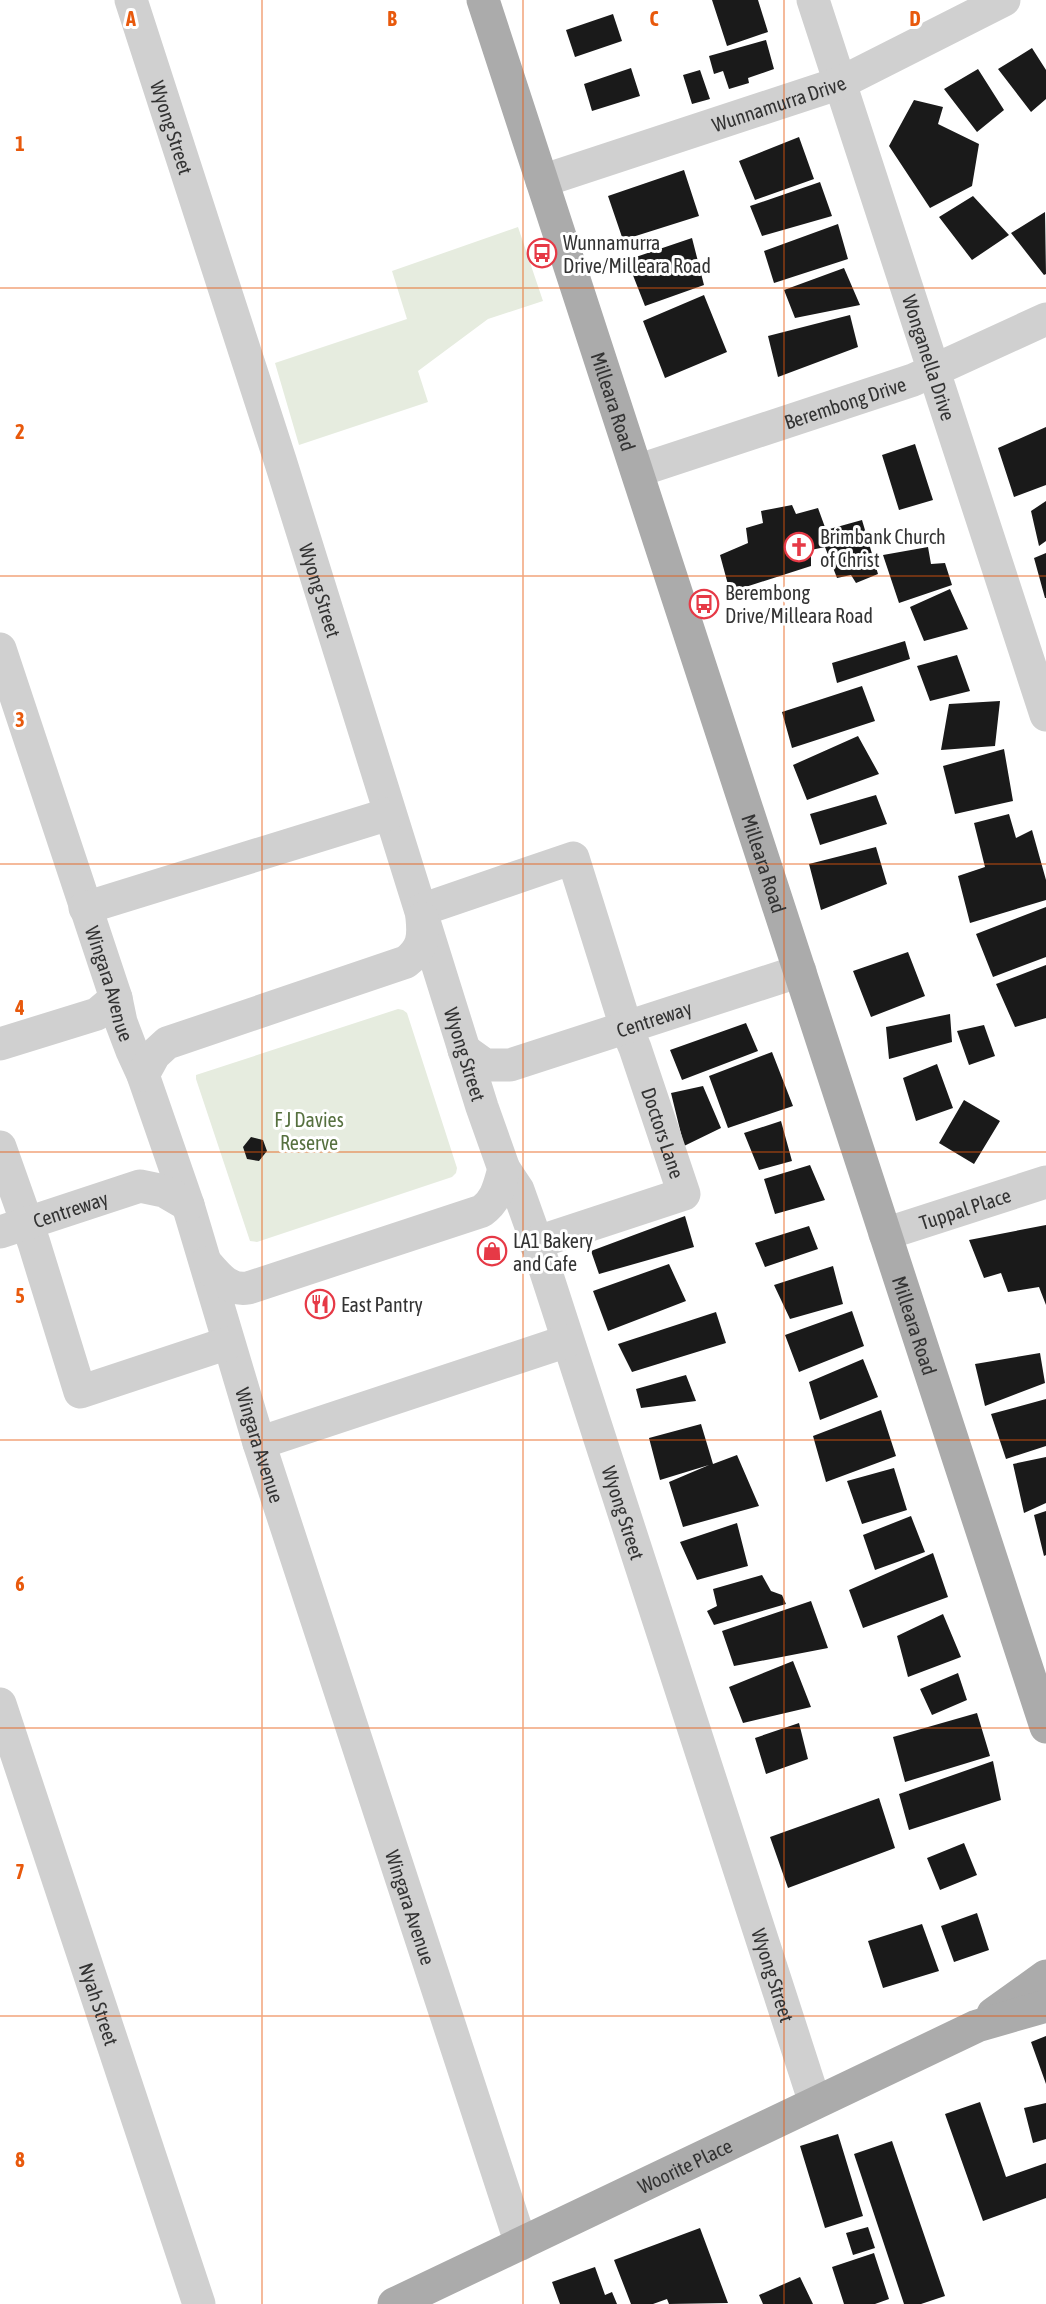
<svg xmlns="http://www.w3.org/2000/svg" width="1046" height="2304" font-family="'Asap Condensed',sans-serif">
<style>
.green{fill:#e6ecdf}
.building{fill:#1a1a1a}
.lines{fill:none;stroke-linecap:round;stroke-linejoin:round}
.minor{stroke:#d0d0d0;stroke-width:33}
.major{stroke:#ababab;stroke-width:33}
.grid{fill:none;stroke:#e8590c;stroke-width:1.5;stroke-opacity:0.55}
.labels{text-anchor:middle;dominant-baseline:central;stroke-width:6;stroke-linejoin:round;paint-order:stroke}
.street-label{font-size:20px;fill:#333;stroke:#fff}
.poi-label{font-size:20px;fill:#333;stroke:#fff;text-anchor:start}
.park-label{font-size:20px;fill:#56703f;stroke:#fff}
.grid-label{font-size:20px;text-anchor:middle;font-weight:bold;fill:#e8590c;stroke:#fff;stroke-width:6;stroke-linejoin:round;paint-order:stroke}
</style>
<rect width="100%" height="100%" fill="#fff"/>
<path class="green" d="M 518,227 L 543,301 L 488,319 L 418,371 L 428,402 L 299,445 L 275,363 L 407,319 L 392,271 Z
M 398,1009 L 403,1010 L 407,1013 L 457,1168 L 456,1173 L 452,1177 L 257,1242 L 250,1241 L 196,1079 L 196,1075 Z"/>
<path class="building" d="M 712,0 L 758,0 L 768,32 L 727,46 Z
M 613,14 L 622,41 L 575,57 L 566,30 Z
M 766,40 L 774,69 L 748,78 L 749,83 L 729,89 L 723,71 L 714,74 L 709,56 Z
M 1032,48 L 1046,70 L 1046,99 L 1031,112 L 998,69 Z
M 631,68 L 640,96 L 592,111 L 584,84 Z
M 978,69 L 1004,110 L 977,132 L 944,89 Z
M 700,70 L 710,99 L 692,104 L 683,75 Z
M 914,100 L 943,107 L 938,124 L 979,144 L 972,186 L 930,208 L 889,146 Z
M 799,137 L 814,179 L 755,200 L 739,161 Z
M 684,170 L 699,216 L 623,240 L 608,196 Z
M 820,182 L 832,216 L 762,236 L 750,206 Z
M 973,196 L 1009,235 L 972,260 L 939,217 Z
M 1045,212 L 1046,274 L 1044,275 L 1011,233 Z
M 838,224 L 848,259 L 774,283 L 764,251 Z
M 692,238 L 704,285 L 645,306 L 627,260 Z
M 844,268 L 860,305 L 795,318 L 784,290 Z
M 704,295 L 727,352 L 665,378 L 643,321 Z
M 850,315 L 858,347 L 778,377 L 768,336 Z
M 1046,427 L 1046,485 L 1014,497 L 998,448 Z
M 915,444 L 933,500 L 899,510 L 882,455 Z
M 1046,501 L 1046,541 L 1039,546 L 1031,511 Z
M 792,505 L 796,514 L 818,508 L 826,530 L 862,520 L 878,574 L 856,583 L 851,575 L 837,578 L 825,547 L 811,550 L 811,566 L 730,592 L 720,555 L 748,543 L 746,528 L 763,523 L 761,511 Z
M 928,547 L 931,564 L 945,563 L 952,585 L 899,603 L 883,555 Z
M 1046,553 L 1046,598 L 1045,598 L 1034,558 Z
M 950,589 L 968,629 L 924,641 L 910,607 Z
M 905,641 L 910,659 L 837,683 L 832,663 Z
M 957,655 L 970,691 L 930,701 L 917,666 Z
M 862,686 L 875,721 L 792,748 L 782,712 Z
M 1000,701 L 995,746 L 941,750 L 949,704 Z
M 858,736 L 879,774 L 807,800 L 793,765 Z
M 1004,749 L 1013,801 L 955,814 L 943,766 Z
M 876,795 L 887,824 L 820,845 L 810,814 Z
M 1009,814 L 1016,838 L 1032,830 L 1046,880 L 1046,900 L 970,923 L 958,876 L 985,867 L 974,823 Z
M 876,847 L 887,884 L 821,910 L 809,864 Z
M 1046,907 L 1046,957 L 993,977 L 976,934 Z
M 908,952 L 925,996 L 871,1017 L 853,971 Z
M 1046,965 L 1046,1018 L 1015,1027 L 996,984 Z
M 950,1014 L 952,1042 L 889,1059 L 886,1027 Z
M 746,1023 L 758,1051 L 682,1080 L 670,1050 Z
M 984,1025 L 995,1056 L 969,1065 L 957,1031 Z
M 772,1052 L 793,1106 L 728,1128 L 709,1076 Z
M 937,1064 L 953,1108 L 916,1121 L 903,1078 Z
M 703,1086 L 721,1128 L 684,1146 L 671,1093 Z
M 964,1100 L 1000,1121 L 974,1164 L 939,1143 Z
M 781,1121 L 792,1161 L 759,1170 L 744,1133 Z
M 251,1137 L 263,1140 L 267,1151 L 259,1161 L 247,1159 L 243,1147 Z
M 810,1165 L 825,1200 L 775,1214 L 764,1179 Z
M 685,1216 L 694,1247 L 599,1274 L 591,1251 Z
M 1046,1225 L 1046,1305 L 1039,1287 L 1008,1292 L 1001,1273 L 984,1278 L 969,1240 Z
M 809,1226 L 818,1249 L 765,1267 L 755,1243 Z
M 669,1264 L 686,1301 L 608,1331 L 593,1291 Z
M 833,1266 L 843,1304 L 790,1319 L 774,1285 Z
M 852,1311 L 864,1346 L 799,1372 L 785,1335 Z
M 716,1312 L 726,1343 L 632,1372 L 618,1344 Z
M 1040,1353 L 1045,1383 L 985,1406 L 975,1364 Z
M 863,1359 L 878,1397 L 820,1420 L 809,1382 Z
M 686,1375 L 696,1401 L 641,1408 L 636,1389 Z
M 1046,1399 L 1046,1446 L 1006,1459 L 991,1414 Z
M 881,1410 L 896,1456 L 826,1482 L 813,1436 Z
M 701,1424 L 713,1464 L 737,1455 L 759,1506 L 683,1527 L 669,1482 L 709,1465 L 660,1480 L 649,1438 Z
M 1046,1457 L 1046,1503 L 1024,1513 L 1013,1464 Z
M 894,1468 L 907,1510 L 862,1524 L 847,1481 Z
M 1046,1511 L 1046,1555 L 1044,1556 L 1034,1515 Z
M 911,1516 L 925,1552 L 875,1570 L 863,1535 Z
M 737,1523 L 748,1566 L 697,1580 L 680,1542 Z
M 933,1553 L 948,1597 L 863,1628 L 849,1590 Z
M 762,1575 L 771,1591 L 782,1595 L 786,1604 L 714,1625 L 707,1611 L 717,1606 L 713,1589 Z
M 811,1601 L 828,1648 L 734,1666 L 722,1631 Z
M 943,1614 L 961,1657 L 908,1677 L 897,1636 Z
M 793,1661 L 811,1707 L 743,1723 L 729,1687 Z
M 958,1673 L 967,1700 L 932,1715 L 920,1689 Z
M 977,1713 L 990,1756 L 905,1782 L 893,1737 Z
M 799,1723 L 808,1759 L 766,1774 L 755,1738 Z
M 993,1761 L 1001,1800 L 909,1830 L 899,1794 Z
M 879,1798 L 895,1848 L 788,1888 L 770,1837 Z
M 964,1843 L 977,1875 L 940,1890 L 927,1858 Z
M 977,1913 L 989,1950 L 954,1962 L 941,1926 Z
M 922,1924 L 939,1971 L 883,1988 L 868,1941 Z
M 1046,2036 L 1046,2084 L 1031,2042 Z
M 980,2102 L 1006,2177 L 1046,2163 L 1046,2198 L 983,2221 L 945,2114 Z
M 1046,2103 L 1046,2139 L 1033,2143 L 1024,2108 Z
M 838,2134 L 863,2216 L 825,2228 L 800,2146 Z
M 892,2141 L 945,2296 L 921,2304 L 904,2304 L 854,2154 Z
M 868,2227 L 875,2248 L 853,2255 L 846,2233 Z
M 700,2228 L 728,2303 L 669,2304 L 667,2299 L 653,2304 L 631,2304 L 614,2260 Z
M 874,2253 L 889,2299 L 875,2304 L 844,2304 L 832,2267 Z
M 595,2267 L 605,2295 L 612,2292 L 617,2304 L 560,2304 L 552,2282 Z
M 800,2277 L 813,2304 L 763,2304 L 759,2295 Z"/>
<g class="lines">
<g class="minor">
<path id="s1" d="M 131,0 L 280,460 L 482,1107 L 504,1169 L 518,1190 L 533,1232 L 815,2103"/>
<path id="s2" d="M 813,0 L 1046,715"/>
<path id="s3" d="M 542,181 L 840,83 L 1004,0"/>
<path id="s4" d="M 637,471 L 913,380 L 1046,319"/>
<path id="s5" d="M 0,649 L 116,998 L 121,1022 L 132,1051 L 143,1075 L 188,1205 L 259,1443 L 521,2244"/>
<path d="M 85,908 L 389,814"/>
<path id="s6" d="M 421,910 L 573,858 L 626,1027 L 635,1048 L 684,1194 L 535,1243"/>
<path d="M 0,1044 L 97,1014 L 116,998"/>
<path id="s7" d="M 464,1050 L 485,1065 L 510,1065 L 800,971"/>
<path d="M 143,1075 L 154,1055 L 167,1043 L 406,962 C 423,949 424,937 422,918"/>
<path d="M 0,1147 L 34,1243 L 80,1392 L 228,1343"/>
<path id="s8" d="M 0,1232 L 140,1186 L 164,1191 L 188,1205"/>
<path id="s9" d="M 885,1234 L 1046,1182"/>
<path d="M 206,1263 C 218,1277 229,1291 248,1288 L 482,1211 C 497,1200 499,1186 504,1169"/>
<path d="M 259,1443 L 567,1341"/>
<path id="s10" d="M 0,1704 L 199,2304"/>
</g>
<g class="major">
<path id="s11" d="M 483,0 L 1046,1727"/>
<path d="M 993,2014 L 1046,1976"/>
<path id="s12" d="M 394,2304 L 977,2026 L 1046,2006"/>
</g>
</g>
<path class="grid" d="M 262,0 L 262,2304M 523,0 L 523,2304M 784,0 L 784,2304M 0,288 L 1046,288M 0,576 L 1046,576M 0,864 L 1046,864M 0,1152 L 1046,1152M 0,1440 L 1046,1440M 0,1728 L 1046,1728M 0,2016 L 1046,2016"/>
<defs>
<g id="bus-ring" transform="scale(1.5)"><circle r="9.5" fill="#fff" stroke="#e63946" stroke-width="1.5"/><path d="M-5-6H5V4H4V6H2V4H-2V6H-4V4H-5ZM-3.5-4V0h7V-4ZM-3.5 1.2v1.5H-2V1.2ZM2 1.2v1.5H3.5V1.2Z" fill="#e63946"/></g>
<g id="church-ring" transform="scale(1.5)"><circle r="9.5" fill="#fff" stroke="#e63946" stroke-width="1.5"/><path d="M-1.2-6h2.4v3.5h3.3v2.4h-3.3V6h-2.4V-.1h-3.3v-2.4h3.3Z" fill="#e63946"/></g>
<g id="shop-ring" transform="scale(1.5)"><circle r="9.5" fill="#fff" stroke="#e63946" stroke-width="1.5"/><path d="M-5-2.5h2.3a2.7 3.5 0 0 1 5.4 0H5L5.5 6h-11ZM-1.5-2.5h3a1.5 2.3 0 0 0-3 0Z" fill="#e63946"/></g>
<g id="restaurant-ring" transform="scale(1.5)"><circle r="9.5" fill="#fff" stroke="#e63946" stroke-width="1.5"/><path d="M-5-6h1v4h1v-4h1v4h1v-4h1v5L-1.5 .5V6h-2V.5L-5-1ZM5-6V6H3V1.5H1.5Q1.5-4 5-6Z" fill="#e63946"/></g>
</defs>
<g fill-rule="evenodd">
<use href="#bus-ring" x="542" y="253"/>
<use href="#church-ring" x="799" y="547"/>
<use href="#bus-ring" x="704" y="604"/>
<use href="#shop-ring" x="492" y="1251"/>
<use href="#restaurant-ring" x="320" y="1304"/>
</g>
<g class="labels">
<g class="street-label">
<text stroke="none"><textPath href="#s3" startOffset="249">Wunnamurra Drive</textPath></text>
<text stroke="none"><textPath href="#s1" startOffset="134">Wyong Street</textPath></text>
<text stroke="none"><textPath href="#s2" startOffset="376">Wonganella Drive</textPath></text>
<text stroke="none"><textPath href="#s11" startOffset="422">Milleara Road</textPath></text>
<text stroke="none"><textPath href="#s4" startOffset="219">Berembong Drive</textPath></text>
<text stroke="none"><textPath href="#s1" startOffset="620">Wyong Street</textPath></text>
<text stroke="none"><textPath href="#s11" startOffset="908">Milleara Road</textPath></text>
<text stroke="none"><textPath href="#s5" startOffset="352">Wingara Avenue</textPath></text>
<text stroke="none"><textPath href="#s7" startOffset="202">Centreway</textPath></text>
<text stroke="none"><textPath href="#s1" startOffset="1106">Wyong Street</textPath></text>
<text stroke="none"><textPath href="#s6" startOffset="450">Doctors Lane</textPath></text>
<text stroke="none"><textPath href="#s9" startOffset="84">Tuppal Place</textPath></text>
<text stroke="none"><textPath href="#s8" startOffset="74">Centreway</textPath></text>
<text stroke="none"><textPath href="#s11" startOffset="1394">Milleara Road</textPath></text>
<text stroke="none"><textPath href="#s5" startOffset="838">Wingara Avenue</textPath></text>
<text stroke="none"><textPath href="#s1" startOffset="1592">Wyong Street</textPath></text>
<text stroke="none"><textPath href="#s5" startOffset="1324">Wingara Avenue</textPath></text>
<text stroke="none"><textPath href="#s1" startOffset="2078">Wyong Street</textPath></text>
<text stroke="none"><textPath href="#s10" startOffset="316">Nyah Street</textPath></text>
<text stroke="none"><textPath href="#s12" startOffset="322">Woorite Place</textPath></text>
</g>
<g class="poi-label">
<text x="563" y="242">Wunnamurra<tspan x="563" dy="23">Drive/Milleara Road</tspan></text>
<text x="820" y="536">Brimbank Church<tspan x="820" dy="23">of Christ</tspan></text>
<text x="725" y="592">Berembong<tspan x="725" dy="23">Drive/Milleara Road</tspan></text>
<text x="513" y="1240">LA1 Bakery<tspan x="513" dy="23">and Cafe</tspan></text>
<text x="341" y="1304">East Pantry</text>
</g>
<g class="park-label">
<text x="309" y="1119">F J Davies<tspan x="309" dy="23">Reserve</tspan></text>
</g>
</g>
<g class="grid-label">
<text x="131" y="26">A</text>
<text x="392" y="26">B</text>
<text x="654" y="26">C</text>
<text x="915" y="26">D</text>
<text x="20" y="151">1</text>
<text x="20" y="439">2</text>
<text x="20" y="727">3</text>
<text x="20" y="1015">4</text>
<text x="20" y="1303">5</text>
<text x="20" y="1591">6</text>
<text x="20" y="1879">7</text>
<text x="20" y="2167">8</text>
</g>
</svg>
